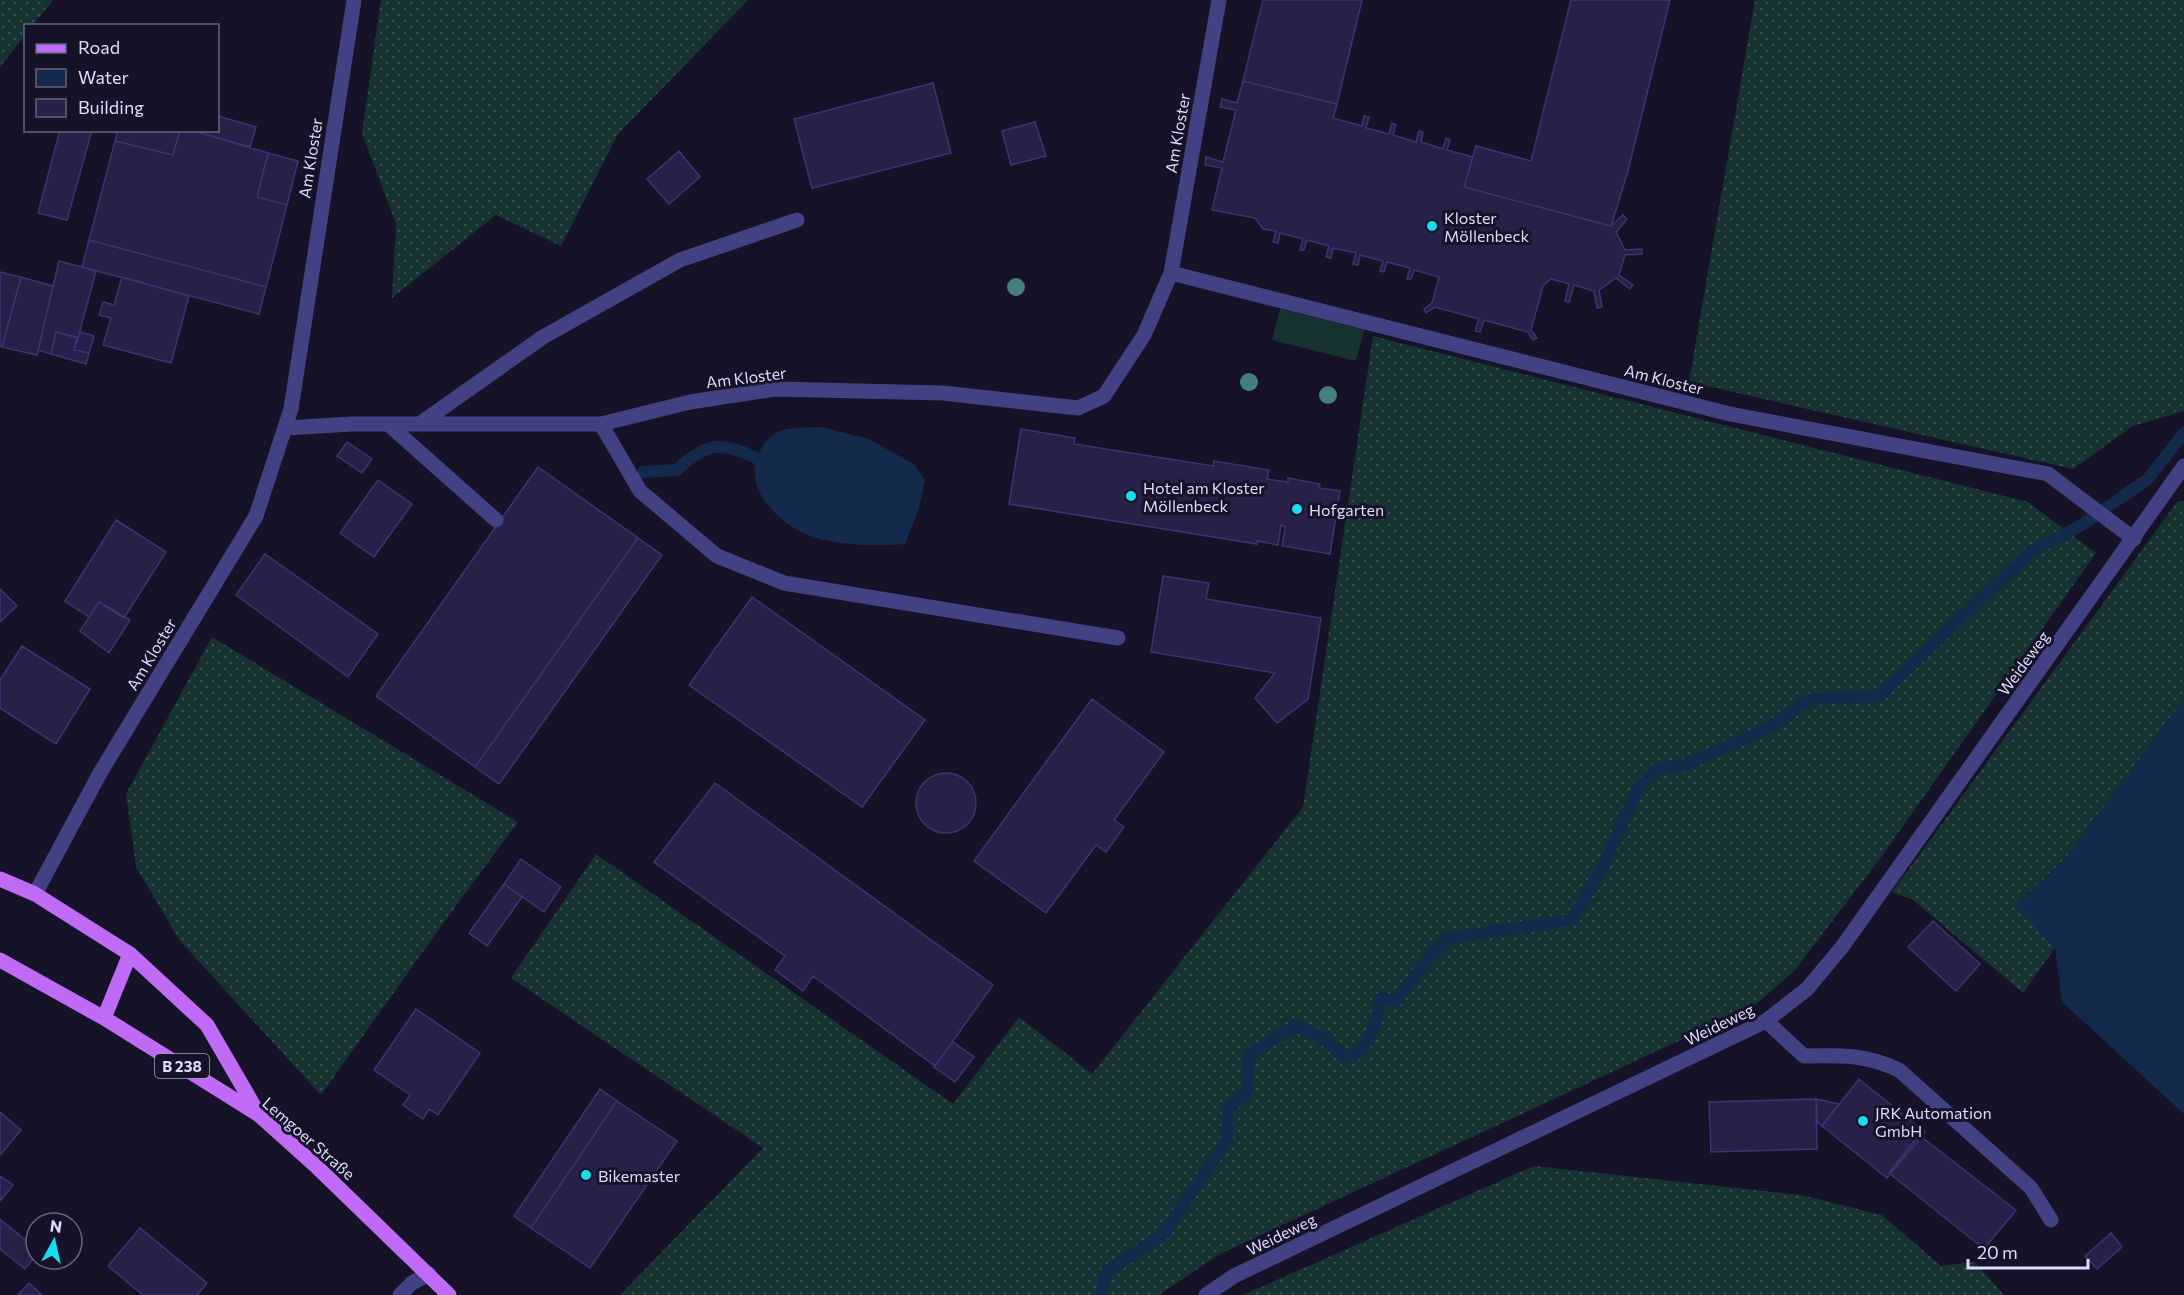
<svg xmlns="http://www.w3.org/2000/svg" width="2184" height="1295" font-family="Commissioner,sans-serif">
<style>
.grass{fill:url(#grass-dots)}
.garden{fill:#163231}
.water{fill:#132a4c}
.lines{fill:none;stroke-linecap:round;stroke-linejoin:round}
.stream{stroke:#132a4c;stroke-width:12}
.building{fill:#272048;stroke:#3e3373;stroke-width:1.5}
.minor{stroke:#424184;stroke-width:15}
.major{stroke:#bf6bf5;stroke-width:15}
.tree{fill:#457f79}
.poi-dot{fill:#15deef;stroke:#161228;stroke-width:2}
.labels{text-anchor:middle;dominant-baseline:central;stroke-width:6;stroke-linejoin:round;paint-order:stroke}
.shield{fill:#161228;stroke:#a39fbd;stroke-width:1.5}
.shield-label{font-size:15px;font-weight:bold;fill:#dfdcfd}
.street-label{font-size:16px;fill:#dfdcfd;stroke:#161228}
.poi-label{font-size:16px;fill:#dfdcfd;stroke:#161228;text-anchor:start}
</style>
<defs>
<pattern id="grass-dots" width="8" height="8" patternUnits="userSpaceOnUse" patternTransform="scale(1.5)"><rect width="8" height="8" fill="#163231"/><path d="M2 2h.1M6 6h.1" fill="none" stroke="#374f50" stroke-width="1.8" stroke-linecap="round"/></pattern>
</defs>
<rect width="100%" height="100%" fill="#161228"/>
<path class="grass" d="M 0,0 L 53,0 L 33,25 L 26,26 L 25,35 L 0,67 Z
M 381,0 L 748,0 L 618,134 L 561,246 L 496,215 L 392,298 L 396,224 L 362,133 Z
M 1755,0 L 2184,0 L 2184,411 L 2133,426 L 2073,469 L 1689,382 Z
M 1373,336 L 2028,502 L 2096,553 L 1879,860 L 1795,970 L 1754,1006 L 1218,1255 L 1159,1295 L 620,1295 L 763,1148 L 511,978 L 596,854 L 953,1104 L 1019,1017 L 1092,1074 L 1303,807 Z
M 2184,501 L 2184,699 L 2065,859 L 2016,905 L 2055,948 L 2023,993 L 1912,899 L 1892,892 L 2177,502 Z
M 212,637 L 518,822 L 439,929 L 321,1095 L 180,941 L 136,867 L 126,794 Z
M 1534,1166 L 1801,1195 L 1882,1215 L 1941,1266 L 1975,1262 L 2004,1295 L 1243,1295 Z"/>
<path class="garden" d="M 1280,309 L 1364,330 L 1356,361 L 1272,340 Z"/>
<path class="water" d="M 821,427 L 869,439 L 915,465 L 925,481 L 918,511 L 905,544 C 873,547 822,546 794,528 C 767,511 743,481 761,449 C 764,443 773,433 780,431 C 792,426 809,428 821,427 Z
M 2184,699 L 2184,1114 L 2062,1002 L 2055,948 L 2015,906 L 2065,859 Z"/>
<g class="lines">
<path class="stream" d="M 643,472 L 677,470 C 704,444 720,440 756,458
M 1101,1295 L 1107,1271 L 1163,1235 L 1227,1140 L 1228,1109 L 1246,1094 L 1250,1054 L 1295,1026 L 1321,1037 L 1344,1057 L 1361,1052 L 1373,1030 L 1381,998 L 1396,1001 L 1430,957 L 1449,938 L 1572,920 L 1604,864 L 1638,788 L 1657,769 L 1685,765 L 1767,729 L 1811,699 L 1879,696 L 2030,552 L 2080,526 L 2148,479 L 2184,433"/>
</g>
<path class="building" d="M 1263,0 L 1362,0 L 1337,104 L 1243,81 Z
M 1571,0 L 1670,0 L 1628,171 L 1611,226 L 1464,187 L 1476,146 L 1531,161 Z
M 1243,81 L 1337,104 L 1333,118 L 1362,126 L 1364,116 L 1369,117 L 1366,128 L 1389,134 L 1392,123 L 1396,125 L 1393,135 L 1416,142 L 1419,131 L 1423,132 L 1421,142 L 1443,149 L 1446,138 L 1450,140 L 1447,150 L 1473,157 L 1464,187 L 1611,226 L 1623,215 L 1627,219 L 1616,232 L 1625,250 L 1642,249 L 1642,254 L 1625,255 L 1619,275 L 1633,285 L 1630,289 L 1616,278 L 1599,290 L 1602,307 L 1597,308 L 1594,291 L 1574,285 L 1569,302 L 1565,301 L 1569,284 L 1551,279 L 1543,286 L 1531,330 L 1537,338 L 1533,340 L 1528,332 L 1484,320 L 1480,332 L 1475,331 L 1479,319 L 1435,307 L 1426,313 L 1424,309 L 1432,303 L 1439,277 L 1414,270 L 1411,279 L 1407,279 L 1410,268 L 1387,262 L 1384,272 L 1380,271 L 1383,261 L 1360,255 L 1358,265 L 1353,264 L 1356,253 L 1333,248 L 1331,258 L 1326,257 L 1329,246 L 1307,240 L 1304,250 L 1300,250 L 1303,239 L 1280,233 L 1278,243 L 1273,242 L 1276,231 L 1263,229 L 1255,218 L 1212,210 L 1222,168 L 1205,165 L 1206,157 L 1223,162 L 1236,110 L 1220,107 L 1222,99 L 1237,103 Z
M 933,83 L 951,153 L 812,188 L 794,119 Z
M 218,116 L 256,127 L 250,147 L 194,131 L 218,130 Z
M 1035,122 L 1046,156 L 1011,165 L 1002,131 Z
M 60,130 L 92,130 L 67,220 L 38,213 Z
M 180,130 L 194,131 L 268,153 L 257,197 L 287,205 L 266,287 L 89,240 L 115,141 L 173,155 Z
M 180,130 L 173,155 L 115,141 L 117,133 L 114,132 Z
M 679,151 L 700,177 L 669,204 L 647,179 Z
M 268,153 L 298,161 L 287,205 L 257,197 Z
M 89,240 L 266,287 L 259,314 L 82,267 Z
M 59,261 L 96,271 L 78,338 L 56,332 L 51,354 L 38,350 Z
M 0,272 L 21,277 L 2,347 L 0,346 Z
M 21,277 L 53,286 L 37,355 L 2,347 Z
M 122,277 L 189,296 L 171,363 L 103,345 L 111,318 L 99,315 L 103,302 L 114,305 Z
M 56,332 L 77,337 L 74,350 L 89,353 L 86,364 L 51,354 Z
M 80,332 L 94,336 L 89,353 L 74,350 Z
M 1021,429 L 1075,438 L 1074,444 L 1213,466 L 1214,461 L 1269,470 L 1267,479 L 1288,482 L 1288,478 L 1320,484 L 1319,488 L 1340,491 L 1330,554 L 1282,546 L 1285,527 L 1281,525 L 1278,545 L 1257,541 L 1257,544 L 1009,504 Z
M 347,442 L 372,459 L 362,473 L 337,456 Z
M 538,467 L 638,538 L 475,767 L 376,696 Z
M 378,480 L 412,504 L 374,557 L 340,533 Z
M 116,520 L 166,552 L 124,618 L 99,602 L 89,617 L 65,601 Z
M 638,538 L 662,555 L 499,784 L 475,767 Z
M 265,554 L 378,634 L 348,677 L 236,595 Z
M 1163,576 L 1209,583 L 1206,599 L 1321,618 L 1308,699 L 1277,723 L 1255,698 L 1275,673 L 1151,652 Z
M 0,589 L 17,606 L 0,622 Z
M 752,597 L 925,720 L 862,807 L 689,685 Z
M 99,602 L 130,620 L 109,653 L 80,631 Z
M 22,646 L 90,689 L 56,744 L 0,708 L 0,680 Z
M 1092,699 L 1164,752 L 1114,820 L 1124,827 L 1106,852 L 1096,845 L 1046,913 L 974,861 Z
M916 803a30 30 0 1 1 60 0a30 30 0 1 1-60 0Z
M 715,783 L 993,985 L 935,1066 L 813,976 L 803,991 L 775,970 L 785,956 L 654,862 Z
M 521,859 L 561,887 L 544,912 L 504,884 Z
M 504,884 L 522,897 L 487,946 L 469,933 Z
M 1933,921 L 1980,964 L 1956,991 L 1908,947 Z
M 416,1009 L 480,1053 L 438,1115 L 429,1109 L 423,1119 L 403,1105 L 410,1095 L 374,1070 Z
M 953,1042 L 974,1057 L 955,1082 L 934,1067 Z
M 1859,1079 L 1925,1132 L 1887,1178 L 1822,1126 Z
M 600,1089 L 617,1101 L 531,1228 L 514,1216 Z
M 1816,1099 L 1817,1149 L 1711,1152 L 1709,1102 Z
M 1816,1099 L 1839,1104 L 1822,1126 L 1817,1122 Z
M 617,1101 L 677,1141 L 590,1268 L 531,1228 Z
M 0,1112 L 21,1130 L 0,1155 Z
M 1919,1135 L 2016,1210 L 1984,1249 L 1889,1173 Z
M 0,1176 L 13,1185 L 0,1201 Z
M 0,1219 L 36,1249 L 36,1255 L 25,1269 L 0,1249 Z
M 140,1228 L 207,1283 L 197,1295 L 143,1295 L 108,1266 Z
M 2111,1233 L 2122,1247 L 2097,1269 L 2085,1256 Z
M 29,1283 L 42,1295 L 18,1295 Z"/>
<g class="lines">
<path class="minor" d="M 1171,273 L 1730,414 L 2048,474 L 2134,539
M 421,423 L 543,337 L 680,260 L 797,220
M 388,424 L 496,520
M 601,424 L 640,491 L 717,556 L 784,583 L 1118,638
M 286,428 L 351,424 L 601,424 L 690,402 L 775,389 L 943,393 L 1078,408 L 1104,396 L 1144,335 L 1171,273 L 1219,0
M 35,894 L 100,773 L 256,516 L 291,409 L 354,0
M 1766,1021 L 1804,1056 C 1841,1055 1865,1054 1899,1070 L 2031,1188 L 2051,1220
M 400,1295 L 412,1283 L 429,1274
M 1206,1295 L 1234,1276 L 1766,1021 L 1807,989 L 1842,947 L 2184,466"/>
<path class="major" d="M 0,879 L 35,894 L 130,954 L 207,1025 L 258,1113
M 0,960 L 104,1018 L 259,1115 L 318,1168 L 449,1295
M 104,1018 L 130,954"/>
</g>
<g class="tree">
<circle cx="1016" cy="287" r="9"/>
<circle cx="1249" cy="382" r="9"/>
<circle cx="1328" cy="395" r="9"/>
</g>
<g class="poi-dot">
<circle cx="1432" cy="226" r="6"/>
<circle cx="1131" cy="496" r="6"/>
<circle cx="1297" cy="509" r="6"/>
<circle cx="1863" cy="1121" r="6"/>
<circle cx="586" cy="1175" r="6"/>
</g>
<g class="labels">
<rect class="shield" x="155" y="1054" width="54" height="24" rx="4.5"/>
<g class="shield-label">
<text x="182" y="1066">B 238</text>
</g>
<g class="street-label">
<text transform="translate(1177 133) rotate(-80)">Am Kloster</text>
<text transform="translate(310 158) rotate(-81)">Am Kloster</text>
<text transform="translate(746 377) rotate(-7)">Am Kloster</text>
<text transform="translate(1664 379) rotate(14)">Am Kloster</text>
<text transform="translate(151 654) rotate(-59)">Am Kloster</text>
<text transform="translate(2023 663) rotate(-54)">Weideweg</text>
<text transform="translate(1719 1024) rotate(-26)">Weideweg</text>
<text transform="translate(309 1138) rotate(41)">Lemgoer Straße</text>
<text transform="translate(1281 1234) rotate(-26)">Weideweg</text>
</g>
<g class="poi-label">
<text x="1444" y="217">Kloster<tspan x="1444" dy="18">Möllenbeck</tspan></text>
<text x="1143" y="487">Hotel am Kloster<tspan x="1143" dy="18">Möllenbeck</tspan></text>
<text x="1309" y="509">Hofgarten</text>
<text x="1875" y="1112">JRK Automation<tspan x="1875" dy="18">GmbH</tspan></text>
<text x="598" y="1175">Bikemaster</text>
</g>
</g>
<rect x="24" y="24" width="195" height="108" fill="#161228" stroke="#66637d" stroke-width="1.5"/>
<rect x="36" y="44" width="30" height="9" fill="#bf6bf5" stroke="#66637d" stroke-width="1.5"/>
<text x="78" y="54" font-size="18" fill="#dfdcfd">Road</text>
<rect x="36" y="69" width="30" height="18" fill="#132a4c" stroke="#66637d" stroke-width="1.5"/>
<text x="78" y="84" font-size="18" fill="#dfdcfd">Water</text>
<rect x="36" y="99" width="30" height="18" fill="#272048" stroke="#66637d" stroke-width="1.5"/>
<text x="78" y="114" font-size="18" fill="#dfdcfd">Building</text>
<g transform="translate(54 1241) rotate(8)"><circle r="28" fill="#161228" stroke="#66637d" stroke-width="1.5"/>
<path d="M0-4.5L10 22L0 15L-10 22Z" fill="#15deef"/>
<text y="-9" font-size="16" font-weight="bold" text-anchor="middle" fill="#dfdcfd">N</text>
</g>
<path d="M1968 1259v9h120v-9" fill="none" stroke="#dfdcfd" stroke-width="3"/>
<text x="1977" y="1259" font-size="18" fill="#dfdcfd" stroke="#161228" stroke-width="4.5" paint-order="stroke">20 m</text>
</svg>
